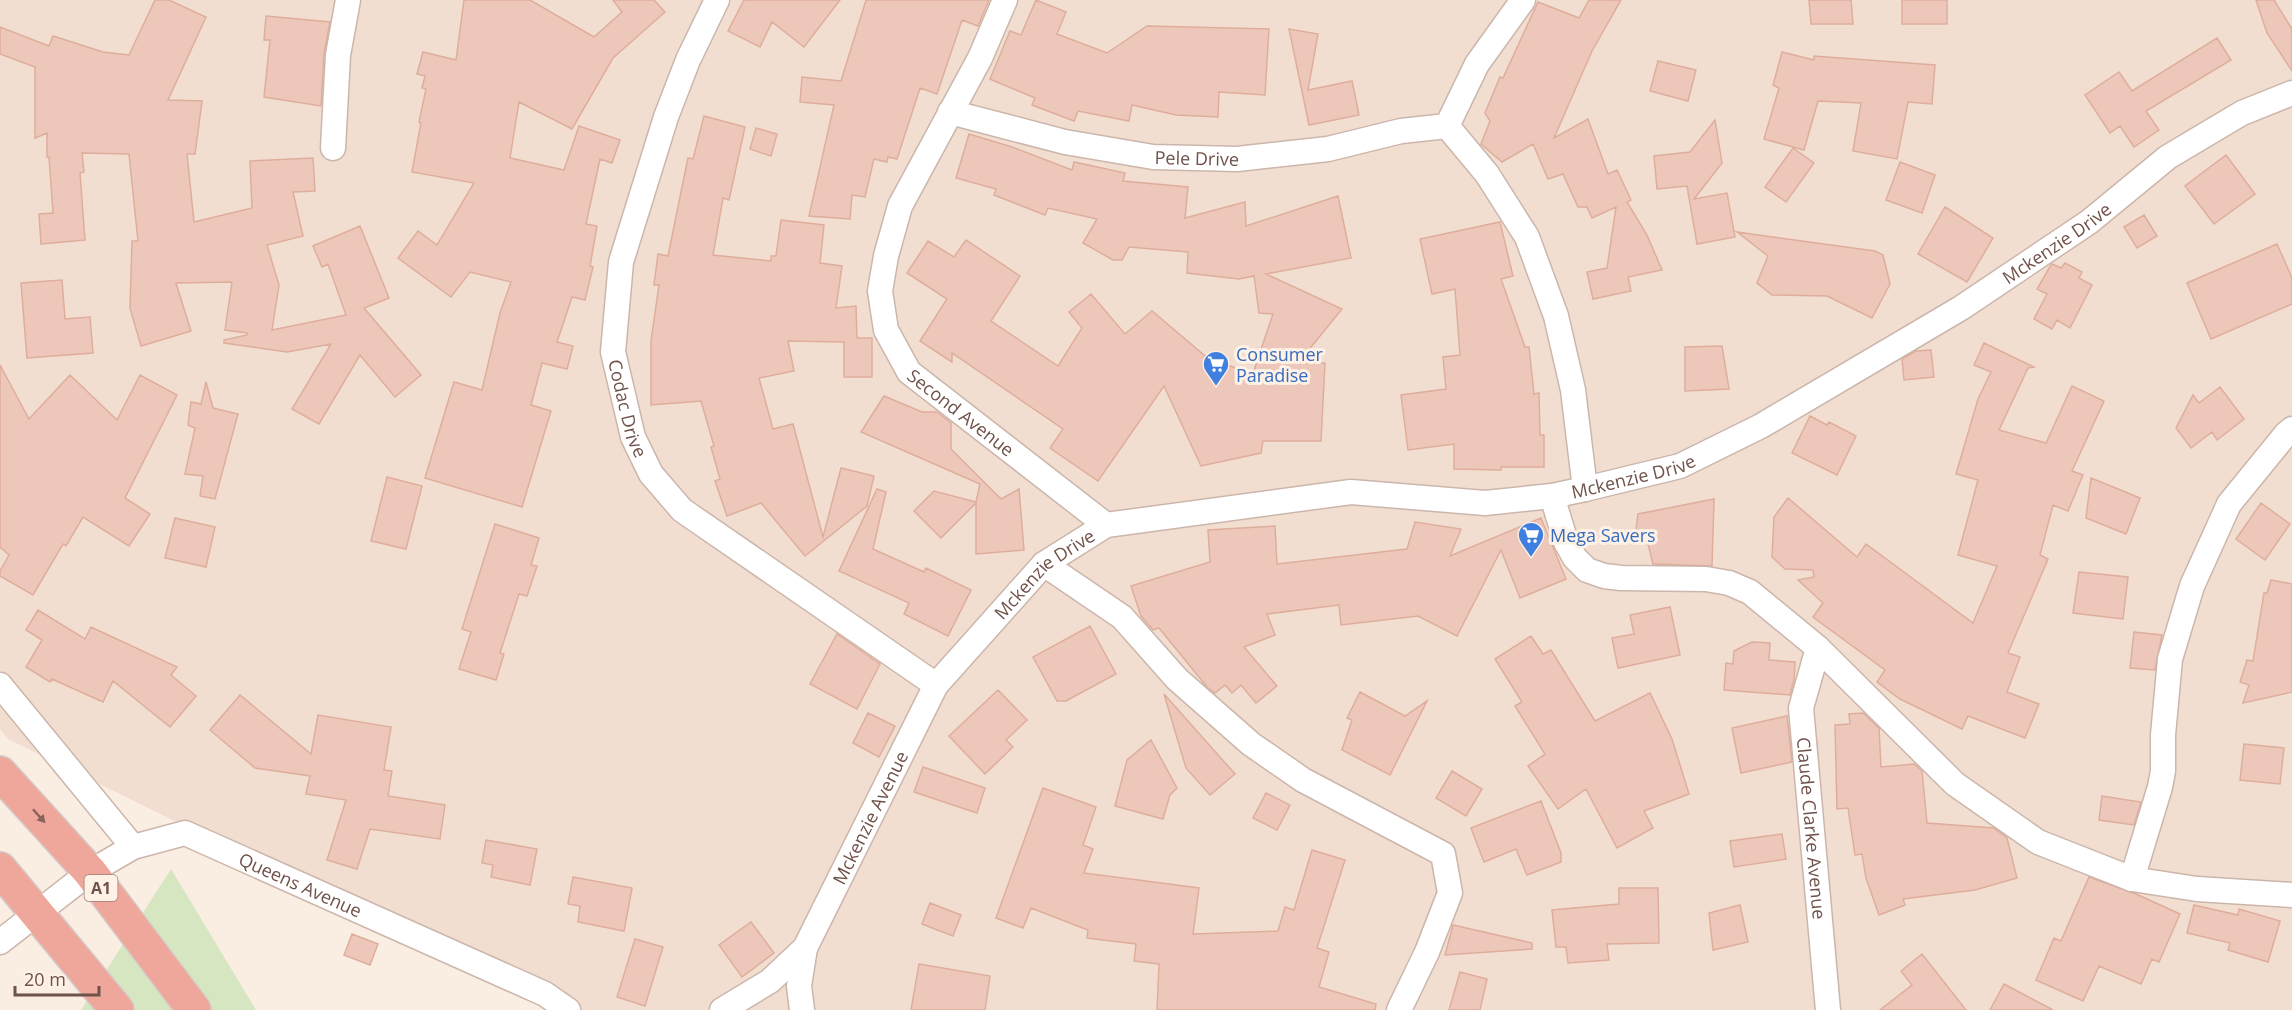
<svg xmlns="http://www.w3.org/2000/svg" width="2292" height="1010" font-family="'Open Sans',sans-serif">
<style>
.residential{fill:#f1ded0}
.green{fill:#d5e6c1}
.building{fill:#edc8ba;stroke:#dfad9c;stroke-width:1.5}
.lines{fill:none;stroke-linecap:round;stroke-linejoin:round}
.street-casing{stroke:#ccb6ac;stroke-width:27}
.highway-casing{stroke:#d4cbc9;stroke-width:36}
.street{stroke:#fff;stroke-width:24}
.highway{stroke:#f0a79b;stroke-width:33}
.oneway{fill:#89635a}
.labels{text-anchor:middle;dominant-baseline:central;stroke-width:6;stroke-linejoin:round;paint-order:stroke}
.shield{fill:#fef1e6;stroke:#9a8279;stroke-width:1.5}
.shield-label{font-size:16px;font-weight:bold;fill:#6f524a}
.street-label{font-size:18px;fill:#6f524a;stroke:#fef1e6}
.shop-label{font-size:18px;fill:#366cbe;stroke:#fef1e6;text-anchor:start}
</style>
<rect width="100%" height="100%" fill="#faede1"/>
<path class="residential" d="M 0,0 L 2292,0 L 2292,1010 L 559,1010 L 8,739 L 0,729 Z"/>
<path class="green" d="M 171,869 L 256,1010 L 81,1010 Z"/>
<path class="building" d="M 155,0 L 169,0 L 206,17 L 168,100 L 202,101 L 195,154 L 187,154 L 194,222 L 252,208 L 250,161 L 313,158 L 315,191 L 293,192 L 303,236 L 267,245 L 279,285 L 272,330 L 346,315 L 328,264 L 322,267 L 313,246 L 360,226 L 389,298 L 364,308 L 421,375 L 395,397 L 360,355 L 319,424 L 292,409 L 331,344 L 287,352 L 224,343 L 224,340 L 247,335 L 247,333 L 225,330 L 232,282 L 176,283 L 191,331 L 141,346 L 130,308 L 132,241 L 138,241 L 129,154 L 82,153 L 84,172 L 80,173 L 85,240 L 41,244 L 39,214 L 53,213 L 49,157 L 47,157 L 47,133 L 35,138 L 35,67 L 0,54 L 0,27 L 49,46 L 53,36 L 103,52 L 129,55 Z
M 464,0 L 530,0 L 594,37 L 622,12 L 613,0 L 654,0 L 665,12 L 613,58 L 572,129 L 519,102 L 510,158 L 564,170 L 579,126 L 620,140 L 612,163 L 600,159 L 586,224 L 597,226 L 590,266 L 593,267 L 585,300 L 572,297 L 557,342 L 573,346 L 567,369 L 542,363 L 531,405 L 551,411 L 522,507 L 425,478 L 454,382 L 482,390 L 500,313 L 511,282 L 470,272 L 451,297 L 398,258 L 418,231 L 437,245 L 474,183 L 412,172 L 421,123 L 419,122 L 426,89 L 422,88 L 425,76 L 417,74 L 423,52 L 456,60 Z
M 744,0 L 840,0 L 804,47 L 772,22 L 760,47 L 728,31 Z
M 866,0 L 989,0 L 978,26 L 962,20 L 937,94 L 920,88 L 897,159 L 888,157 L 887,162 L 874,159 L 865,197 L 852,195 L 850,219 L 809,216 L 834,105 L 800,102 L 802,77 L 841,81 Z
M 1036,0 L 1066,12 L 1057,34 L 1107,53 L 1147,26 L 1269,29 L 1265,95 L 1219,92 L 1218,117 L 1176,115 L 1132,105 L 1129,121 L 1078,111 L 1074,121 L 1032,105 L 1035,98 L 990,79 L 1010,31 L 1021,35 Z
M 1589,0 L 1621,0 L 1592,51 L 1554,138 L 1588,119 L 1608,174 L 1617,170 L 1631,200 L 1627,202 L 1647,235 L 1662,270 L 1628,277 L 1631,291 L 1593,299 L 1587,272 L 1607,268 L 1616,207 L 1592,218 L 1587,207 L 1578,207 L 1563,174 L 1548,179 L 1533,144 L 1502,162 L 1481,144 L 1490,121 L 1485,113 L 1500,77 L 1503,78 L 1538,2 L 1579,18 Z
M 1809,0 L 1851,0 L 1853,24 L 1811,24 Z
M 1902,0 L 1947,0 L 1947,24 L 1902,24 Z
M 2256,0 L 2274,0 L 2292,29 L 2292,71 L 2267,33 Z
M 266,16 L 330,22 L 324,54 L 321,106 L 264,97 L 270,40 L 264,40 Z
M 1289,29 L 1318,34 L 1308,90 L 1352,81 L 1359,115 L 1309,125 Z
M 2217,38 L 2231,60 L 2146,111 L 2159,130 L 2134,147 L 2120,126 L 2110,133 L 2085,95 L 2119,72 L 2132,91 Z
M 1782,52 L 1814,60 L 1814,56 L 1935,65 L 1932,104 L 1908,102 L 1897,159 L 1853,151 L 1861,103 L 1818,101 L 1804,150 L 1764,139 L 1779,88 L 1773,85 Z
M 1658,61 L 1696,70 L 1688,101 L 1650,91 Z
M 704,116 L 745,127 L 729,200 L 723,198 L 713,255 L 771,261 L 771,256 L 776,256 L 781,220 L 824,225 L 820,263 L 842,266 L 836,308 L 856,306 L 857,338 L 872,338 L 872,377 L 844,377 L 844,342 L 788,341 L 794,371 L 759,378 L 773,429 L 793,424 L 823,537 L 841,468 L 874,476 L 867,506 L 805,556 L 761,503 L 727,516 L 715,481 L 720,479 L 711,447 L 714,446 L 701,401 L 651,405 L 651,341 L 659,285 L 654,285 L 658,254 L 668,256 L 688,158 L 693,159 Z
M 1715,120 L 1722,163 L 1694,199 L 1727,193 L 1735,237 L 1697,244 L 1687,186 L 1657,189 L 1654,156 L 1690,152 Z
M 756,128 L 777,134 L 771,156 L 750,149 Z
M 969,134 L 1012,147 L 1072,170 L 1074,162 L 1125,173 L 1123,181 L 1188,187 L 1185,218 L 1245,202 L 1246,226 L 1338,196 L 1351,258 L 1266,274 L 1342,309 L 1298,363 L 1325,363 L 1321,441 L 1263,441 L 1261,453 L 1201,466 L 1164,386 L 1098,481 L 1050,448 L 1063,429 L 952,353 L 952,362 L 920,341 L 947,299 L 907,273 L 928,241 L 954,257 L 966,240 L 1020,276 L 991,321 L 1058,366 L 1082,328 L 1069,312 L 1091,294 L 1125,334 L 1152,311 L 1210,360 L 1253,373 L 1273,314 L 1259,313 L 1254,276 L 1239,279 L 1187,273 L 1188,252 L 1129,247 L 1122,260 L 1113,260 L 1083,243 L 1097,219 L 1048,208 L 1045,215 L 994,195 L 996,189 L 956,178 Z
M 1793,148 L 1814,163 L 1786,202 L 1765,187 Z
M 2226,155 L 2255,194 L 2214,224 L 2185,186 Z
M 1900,162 L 1935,175 L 1922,213 L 1886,200 Z
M 1945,207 L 1993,238 L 1967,282 L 1918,254 Z
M 2144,215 L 2157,236 L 2137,248 L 2124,227 Z
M 1500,222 L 1513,276 L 1501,279 L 1525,347 L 1529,347 L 1534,394 L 1539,393 L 1540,435 L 1544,435 L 1544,467 L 1501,467 L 1501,470 L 1454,469 L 1454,444 L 1408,450 L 1401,395 L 1446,389 L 1443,357 L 1460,355 L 1455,289 L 1432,294 L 1420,239 Z
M 1737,232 L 1875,251 L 1883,255 L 1890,284 L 1872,318 L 1827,296 L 1772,295 L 1757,283 L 1768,256 Z
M 2277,244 L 2292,278 L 2292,304 L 2211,339 L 2187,283 Z
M 2065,263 L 2082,272 L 2079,278 L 2092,285 L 2070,328 L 2057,320 L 2052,329 L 2034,319 L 2047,294 L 2037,289 L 2051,265 L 2052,264 L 2061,268 Z
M 62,280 L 65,319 L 90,317 L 93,353 L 27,358 L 21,283 Z
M 1984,343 L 2034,367 L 2028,368 L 1999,430 L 2046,443 L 2072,386 L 2104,401 L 2072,471 L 2083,475 L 2068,511 L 2053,505 L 2040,555 L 2048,559 L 2008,653 L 2020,657 L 2007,692 L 2039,704 L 2025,738 L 1968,716 L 1962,729 L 1900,699 L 1877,682 L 1885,670 L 1813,617 L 1823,603 L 1798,580 L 1814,577 L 1813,570 L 1785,569 L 1772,557 L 1774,517 L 1788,498 L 1857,557 L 1866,544 L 1973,623 L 1997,566 L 1958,555 L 1978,480 L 1956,474 L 1978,399 L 1991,372 L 1974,365 Z
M 1722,346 L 1729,389 L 1685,391 L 1685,347 Z
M 1931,350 L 1934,377 L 1904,380 L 1902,359 L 1916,351 Z
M 0,365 L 29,419 L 70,375 L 117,420 L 140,375 L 177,395 L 125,498 L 150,514 L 129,546 L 83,517 L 66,546 L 63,544 L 33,595 L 0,576 L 0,571 L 9,555 L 0,547 Z
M 206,382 L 213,408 L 238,414 L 215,499 L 200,496 L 203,476 L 185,474 L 195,428 L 188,425 L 191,402 L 201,404 Z
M 2220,387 L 2244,419 L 2217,440 L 2212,432 L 2191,448 L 2176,428 L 2193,395 L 2199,403 Z
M 884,396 L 922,412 L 937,412 L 951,423 L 951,449 L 1001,499 L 1019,489 L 1024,550 L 976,554 L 976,503 L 941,538 L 914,511 L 934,491 L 976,502 L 980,484 L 861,432 Z
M 1810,416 L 1827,425 L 1829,422 L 1856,436 L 1837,475 L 1792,453 Z
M 387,477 L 422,486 L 406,549 L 371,541 Z
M 2091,478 L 2140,498 L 2126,534 L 2086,518 Z
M 877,489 L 886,492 L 873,549 L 924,572 L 926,568 L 971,590 L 948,636 L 904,614 L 909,603 L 839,571 Z
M 1714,499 L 1712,566 L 1653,564 L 1647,540 L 1635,538 L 1638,514 Z
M 2261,503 L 2290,524 L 2265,560 L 2236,539 Z
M 175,518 L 215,527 L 206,567 L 165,558 Z
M 1541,518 L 1566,579 L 1520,598 L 1501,550 L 1457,636 L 1418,616 L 1341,625 L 1339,605 L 1267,614 L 1275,635 L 1244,647 L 1277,686 L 1256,703 L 1241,685 L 1232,693 L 1225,685 L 1215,693 L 1207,687 L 1159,628 L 1153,630 L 1141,616 L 1131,586 L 1210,562 L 1208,530 L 1275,526 L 1277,564 L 1407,549 L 1415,522 L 1461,529 L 1450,556 Z
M 495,524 L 539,538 L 531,565 L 537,566 L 527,596 L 519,594 L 500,653 L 504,654 L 496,680 L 459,669 L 471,632 L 462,629 Z
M 2079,572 L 2128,577 L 2123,619 L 2073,613 Z
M 2271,580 L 2292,584 L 2292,692 L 2243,703 L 2249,685 L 2240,682 L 2247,660 L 2253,661 L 2264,593 L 2267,593 Z
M 1670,607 L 1680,655 L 1618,668 L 1612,638 L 1634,634 L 1630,615 Z
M 38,610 L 85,639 L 91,627 L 177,667 L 171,675 L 196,696 L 170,727 L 113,681 L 103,702 L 52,679 L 50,682 L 26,667 L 42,640 L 26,630 Z
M 1090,626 L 1116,674 L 1066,701 L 1057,701 L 1033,657 Z
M 2134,632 L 2162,635 L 2155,670 L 2130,668 Z
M 837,634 L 880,664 L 857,709 L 810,684 Z
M 1531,636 L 1543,654 L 1551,650 L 1595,721 L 1650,693 L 1672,739 L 1689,794 L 1644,811 L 1653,828 L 1617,848 L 1586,789 L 1558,809 L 1528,766 L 1545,754 L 1515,706 L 1522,702 L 1495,659 Z
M 1752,642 L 1770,643 L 1769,660 L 1795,662 L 1794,680 L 1790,695 L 1724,690 L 1726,663 L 1733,664 L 1734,651 Z
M 998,690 L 1027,720 L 1006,740 L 1013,747 L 985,774 L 949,736 Z
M 1360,692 L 1405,716 L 1427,701 L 1390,775 L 1342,750 L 1352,720 L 1347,718 Z
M 1164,694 L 1235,774 L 1210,795 L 1186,768 Z
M 240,695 L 311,754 L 318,715 L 391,727 L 384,770 L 392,771 L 388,796 L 445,805 L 440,839 L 370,829 L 357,869 L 327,860 L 346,800 L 306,794 L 310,776 L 255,768 L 210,730 Z
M 868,713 L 895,726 L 879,757 L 853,743 Z
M 1863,713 L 1879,728 L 1881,767 L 1914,764 L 1922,771 L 1927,823 L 1994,828 L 2007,838 L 2017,878 L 1975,890 L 1903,899 L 1905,905 L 1879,915 L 1866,878 L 1862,854 L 1855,855 L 1848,808 L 1837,809 L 1835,725 L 1850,724 L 1849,714 Z
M 1787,716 L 1792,762 L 1741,773 L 1732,728 Z
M 1151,740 L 1177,788 L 1170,795 L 1163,819 L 1115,806 L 1127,760 Z
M 2244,744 L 2284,748 L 2280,784 L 2240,780 Z
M 923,767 L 985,788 L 977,813 L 914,792 Z
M 1452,771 L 1482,789 L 1466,816 L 1436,798 Z
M 1043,788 L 1096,807 L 1083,845 L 1093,849 L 1084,873 L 1199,888 L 1193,934 L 1278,931 L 1285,907 L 1294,910 L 1312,850 L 1345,860 L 1317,948 L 1329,952 L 1319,987 L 1376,1004 L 1375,1010 L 1157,1010 L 1159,964 L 1134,961 L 1136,944 L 1087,938 L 1088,930 L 1031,908 L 1023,928 L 996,918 Z
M 1266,793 L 1290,805 L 1277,830 L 1253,818 Z
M 2102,796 L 2141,802 L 2134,825 L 2099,820 Z
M 1541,801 L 1561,853 L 1561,862 L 1527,875 L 1516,849 L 1484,862 L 1471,828 Z
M 1782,834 L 1786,859 L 1734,867 L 1730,841 Z
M 486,840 L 537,849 L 530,885 L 491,877 L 493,865 L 482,863 Z
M 573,877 L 632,888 L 624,931 L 578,922 L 580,906 L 568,904 Z
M 2089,877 L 2136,894 L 2180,914 L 2159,962 L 2152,959 L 2141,984 L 2099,966 L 2083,1001 L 2036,980 L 2054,938 L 2061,941 Z
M 1619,888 L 1658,888 L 1659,943 L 1607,944 L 1609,960 L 1568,963 L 1566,947 L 1556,947 L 1552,910 L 1619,904 Z
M 930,903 L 961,915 L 953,936 L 922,924 Z
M 1740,905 L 1748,942 L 1713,950 L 1709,913 Z
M 2194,905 L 2238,915 L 2239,909 L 2280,921 L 2268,962 L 2228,950 L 2230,943 L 2187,933 Z
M 751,922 L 774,953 L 742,977 L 719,945 Z
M 1453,925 L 1532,943 L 1532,949 L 1445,955 Z
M 352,934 L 378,944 L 370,965 L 344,955 Z
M 635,939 L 663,947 L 645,1006 L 617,997 Z
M 1922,954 L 1966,1010 L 1880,1010 L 1912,985 L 1901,971 Z
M 919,964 L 990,976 L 985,1010 L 911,1010 Z
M 1460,972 L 1487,979 L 1480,1010 L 1449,1010 Z
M 2004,984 L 2053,1010 L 1990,1010 Z"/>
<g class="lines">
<g class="street-casing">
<g id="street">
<path id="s1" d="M 717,0 L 688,60 L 666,117 L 621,262 L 613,352 L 633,437 L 651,474 L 682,510 L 936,685"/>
<path id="s2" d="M 1005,0 L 980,58 L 900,206 L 886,256 L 880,291 L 886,330 L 909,372 L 1106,525"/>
<path id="s3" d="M 950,112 L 1065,142 L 1153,157 L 1237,159 L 1328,149 L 1401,131 L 1447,126 L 1487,174 L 1527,237 L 1556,316 L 1573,390 L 1585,489"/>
<path d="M 1447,126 L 1477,64 L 1523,0"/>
<path d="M 333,148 L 338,55 L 348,0"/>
<path d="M 1552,496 L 1566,542 L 1575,558 L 1587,570 L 1604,576 L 1621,578 L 1706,579 L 1729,583 L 1750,592 L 1818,648 L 1955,784 L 2038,842 L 2132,879 L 2197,889 L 2292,895"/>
<path d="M 1044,564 L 1122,617 L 1177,679 L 1251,744 L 1303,780 L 1443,854 L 1450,893 L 1427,952 L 1399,1010"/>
<path id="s4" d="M 1818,648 L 1801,708 L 1828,1010"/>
<path d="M 0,685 L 133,847"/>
<path d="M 2132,879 L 2160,787 L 2163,771 L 2163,735 L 2170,659 L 2192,586 L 2229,504 L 2286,434 L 2292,429"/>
<path id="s5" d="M 0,942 L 90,872 L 133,847 L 185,833 L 545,994 L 568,1010"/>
<path id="s6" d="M 722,1010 L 770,981 L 805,948 L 936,685 L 1044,564 L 1106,525 L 1351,492 L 1485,503 L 1552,496 L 1585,489 L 1680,466 L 1761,426 L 1961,308 L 2089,222 L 2168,157 L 2242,113 L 2292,93"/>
<path d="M 802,1010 L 799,986 L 805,948"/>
</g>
</g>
<g class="highway-casing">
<path id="highway" d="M 0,773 L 90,872 L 194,1010
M 0,869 L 117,1010"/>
</g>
<use href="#street" class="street"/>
<use href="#highway" class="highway"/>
</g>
<defs><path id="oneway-solid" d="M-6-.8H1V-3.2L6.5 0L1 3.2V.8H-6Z" transform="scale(1.5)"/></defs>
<use class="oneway" href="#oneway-solid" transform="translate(39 816) rotate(48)"/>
<defs>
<g id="supermarket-pin" transform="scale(1.35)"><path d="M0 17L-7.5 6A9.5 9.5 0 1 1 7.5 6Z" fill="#3f7fe0" stroke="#fef1e6"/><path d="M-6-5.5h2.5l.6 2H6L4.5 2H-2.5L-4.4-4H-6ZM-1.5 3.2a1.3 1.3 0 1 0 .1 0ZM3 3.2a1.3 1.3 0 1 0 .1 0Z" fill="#fff"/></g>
</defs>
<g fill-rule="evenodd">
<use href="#supermarket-pin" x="1216" y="364"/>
<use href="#supermarket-pin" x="1531" y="535"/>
</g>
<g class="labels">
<rect class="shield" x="84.5" y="875" width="33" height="26" rx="4.5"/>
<g class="shield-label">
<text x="101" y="888">A1</text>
</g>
<g class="street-label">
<text stroke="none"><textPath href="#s3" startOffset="252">Pele Drive</textPath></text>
<text stroke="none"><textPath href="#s6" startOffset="1652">Mckenzie Drive</textPath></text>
<text stroke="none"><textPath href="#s1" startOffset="428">Codac Drive</textPath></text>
<text stroke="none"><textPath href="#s2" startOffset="472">Second Avenue</textPath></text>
<text stroke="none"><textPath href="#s6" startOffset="1166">Mckenzie Drive</textPath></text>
<text stroke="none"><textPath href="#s6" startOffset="554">Mckenzie Drive</textPath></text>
<text stroke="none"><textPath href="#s6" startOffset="250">Mckenzie Avenue</textPath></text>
<text stroke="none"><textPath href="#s4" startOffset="183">Claude Clarke Avenue</textPath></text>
<text stroke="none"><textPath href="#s5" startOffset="344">Queens Avenue</textPath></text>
</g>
<g class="shop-label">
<text x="1236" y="354">Consumer<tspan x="1236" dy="21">Paradise</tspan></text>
<text x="1550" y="535">Mega Savers</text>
</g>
</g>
<path d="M15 986v9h84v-9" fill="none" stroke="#6f524a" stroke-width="3"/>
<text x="24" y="986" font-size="18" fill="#6f524a" stroke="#fef1e6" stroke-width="4.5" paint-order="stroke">20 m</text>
</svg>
